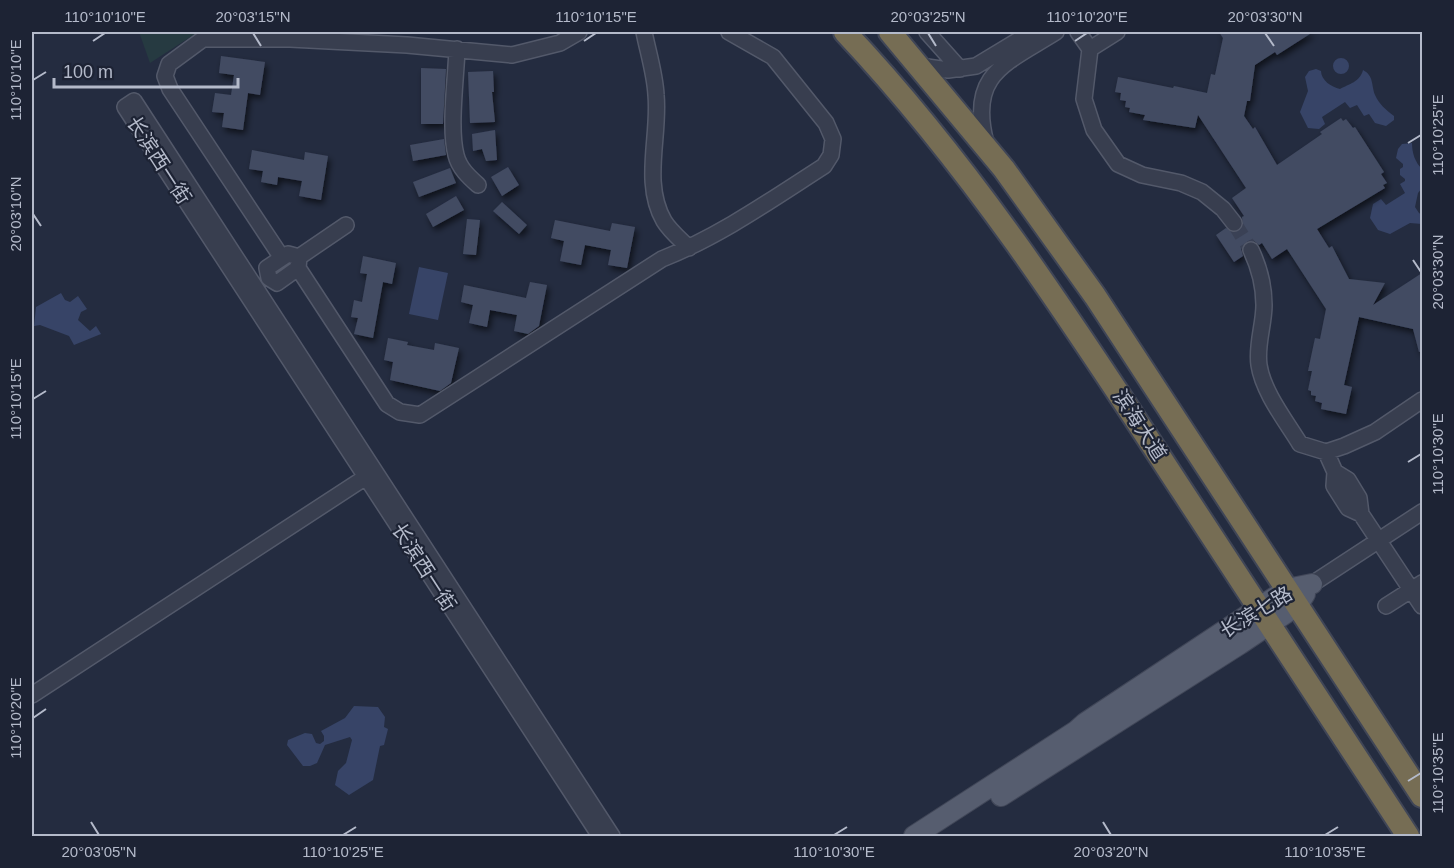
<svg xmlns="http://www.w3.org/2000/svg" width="1454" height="868" font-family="Arial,'Noto Sans SC',sans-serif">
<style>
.green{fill:#263a41}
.water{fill:#374467}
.building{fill:#424b62;filter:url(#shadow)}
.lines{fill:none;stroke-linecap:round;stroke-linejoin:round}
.minor-tunnel{stroke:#3a4155;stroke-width:15;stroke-dasharray:15 8;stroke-linecap:butt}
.minor-casing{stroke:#53596a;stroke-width:18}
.major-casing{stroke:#414758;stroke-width:22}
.highway-casing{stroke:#404657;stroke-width:26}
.minor{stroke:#383e4f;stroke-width:15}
.major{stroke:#565d6f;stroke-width:20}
.highway{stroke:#766d54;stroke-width:22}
.ticks{fill:none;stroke:#b4baca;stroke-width:2}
.labels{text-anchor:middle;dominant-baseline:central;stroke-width:4.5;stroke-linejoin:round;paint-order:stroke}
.street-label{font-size:20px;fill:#b4baca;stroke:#1d2334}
.neatline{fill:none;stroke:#b4baca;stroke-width:2}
.ticks-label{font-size:15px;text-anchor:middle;fill:#b4baca}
</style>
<defs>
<filter id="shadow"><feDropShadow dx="2.5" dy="4" stdDeviation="3" flood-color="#0009"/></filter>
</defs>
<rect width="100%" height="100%" fill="#242c40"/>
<path class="green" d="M 139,32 L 198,32 L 150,63 Z"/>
<path class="water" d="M1333 66a8 8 0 1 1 16 0a8 8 0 1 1-16 0Z
M 1316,69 L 1321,71 C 1321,80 1331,87 1340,89 C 1349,84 1360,82 1363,70 C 1374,76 1371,84 1375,95 C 1379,104 1386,110 1394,116 L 1394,120 L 1386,126 L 1375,123 L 1369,114 L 1364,116 L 1357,105 L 1350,108 L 1345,102 L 1322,117 L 1325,124 L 1319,129 L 1308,128 L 1300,112 L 1308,91 L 1305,77 L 1309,71 Z
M 1412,143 C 1412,153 1415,162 1422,169 L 1422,188 L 1418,193 L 1415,207 L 1419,213 L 1422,215 L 1422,224 L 1410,223 L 1390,234 L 1378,230 L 1370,218 L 1373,204 L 1381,199 L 1386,205 L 1405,193 L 1400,184 L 1405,181 L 1405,179 L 1400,175 L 1400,169 L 1403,167 L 1403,164 L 1396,158 L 1398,149 L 1402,144 Z
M 419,267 L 448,273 L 438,320 L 409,314 Z
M 61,293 L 65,300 L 70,302 L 78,296 L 87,309 L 81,312 L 78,320 L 90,331 L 96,326 L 101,334 L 74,345 L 69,336 L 40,325 L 34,326 L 36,307 Z
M 354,706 L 378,707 L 385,717 L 384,727 L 388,729 L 384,745 L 380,746 L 373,780 L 349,795 L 335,785 L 338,771 L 346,763 L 352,740 L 350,737 L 325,745 L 317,763 L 310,766 L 303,766 L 287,745 L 288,740 L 305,733 L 312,734 L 316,743 L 320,744 L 324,741 L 324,736 L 321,731 L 345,718 Z"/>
<path class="building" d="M 1219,32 L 1313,32 L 1277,55 L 1275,52 L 1255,65 L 1250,101 L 1247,101 L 1244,116 L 1253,129 L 1255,127 L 1277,165 L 1322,134 L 1320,132 L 1341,118 L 1343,121 L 1346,119 L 1353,128 L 1355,127 L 1384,172 L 1381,174 L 1387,183 L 1383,185 L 1385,188 L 1317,229 L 1329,248 L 1332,246 L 1349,279 L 1385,283 L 1373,305 L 1422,273 L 1422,351 L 1419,352 L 1413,329 L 1359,317 L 1344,385 L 1352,387 L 1346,414 L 1321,409 L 1322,403 L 1315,401 L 1316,396 L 1311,395 L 1311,391 L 1308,390 L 1312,371 L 1308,371 L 1315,338 L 1320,339 L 1326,309 L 1287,249 L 1272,259 L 1262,243 L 1259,245 L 1253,240 L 1248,241 L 1241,248 L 1243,256 L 1234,262 L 1216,235 L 1226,228 L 1235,233 L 1243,227 L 1242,217 L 1244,216 L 1232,198 L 1246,188 L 1198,115 L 1195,128 L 1143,120 L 1145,115 L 1129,112 L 1130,108 L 1125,107 L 1126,101 L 1120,100 L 1121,93 L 1115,92 L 1118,77 L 1173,88 L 1174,86 L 1207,93 L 1211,74 L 1215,75 L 1223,38 Z
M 221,56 L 265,62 L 260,95 L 248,93 L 243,130 L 222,127 L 224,113 L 212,112 L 215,93 L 231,95 L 234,75 L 219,73 Z
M 421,68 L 446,69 L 443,124 L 421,124 Z
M 493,71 L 494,92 L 492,92 L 495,122 L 470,123 L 468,72 Z
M 495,130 L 497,160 L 486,161 L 482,149 L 473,151 L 472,134 Z
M 444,139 L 446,155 L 413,161 L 410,145 Z
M 252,150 L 304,160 L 305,152 L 328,156 L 321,200 L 299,196 L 302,181 L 278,177 L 277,185 L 261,182 L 263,171 L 249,169 Z
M 508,167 L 519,185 L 502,196 L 491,177 Z
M 450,168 L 456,183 L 419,197 L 413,182 Z
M 456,196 L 464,210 L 433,227 L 426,214 Z
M 502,202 L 527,225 L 519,234 L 493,211 Z
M 467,219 L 480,220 L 476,255 L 463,254 Z
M 555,220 L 610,231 L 612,223 L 635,227 L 627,268 L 608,265 L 611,250 L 585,245 L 581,265 L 560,261 L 564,241 L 551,238 Z
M 363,256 L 396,263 L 392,284 L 383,282 L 373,338 L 354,334 L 358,318 L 351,317 L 354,300 L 362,302 L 367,274 L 360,273 Z
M 530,282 L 547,285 L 539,326 L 528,334 L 514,331 L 517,315 L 490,310 L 487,327 L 469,323 L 473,305 L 461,302 L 464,285 L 526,298 Z
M 388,338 L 408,342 L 407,345 L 434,350 L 435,343 L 459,348 L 451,383 L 440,391 L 390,380 L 393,362 L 384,360 Z"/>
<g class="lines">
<path class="minor-tunnel" d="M 1234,223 L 1251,250"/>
<g class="minor-casing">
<path id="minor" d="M 644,32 C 648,52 655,74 656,95 C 660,136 642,183 664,221 C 670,231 681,240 689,248
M 927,32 L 960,69
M 1078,32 L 1090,49
M 1117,32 L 1090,49 L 1084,99 L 1094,130 L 1118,164 L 1142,175 L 1181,183 L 1202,192 L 1223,209 L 1234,223
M 457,49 C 456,78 449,128 456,155 C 459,168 469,177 478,185
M 920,66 L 948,70 L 976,66 L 1032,32
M 986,143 C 968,74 1005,64 1056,32
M 1251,250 C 1259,267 1264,286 1264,305 C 1264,325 1256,345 1259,365 C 1263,392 1286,421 1300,444 L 1326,452 L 1344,446 L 1375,432 L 1422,400
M 288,254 L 299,257 L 298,268 L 277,283 L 269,278 L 267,268 Z
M 299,257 L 346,225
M 282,258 L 170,89 L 165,76 L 169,64 L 203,39 L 290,39 L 407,45 L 512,55 L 560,43 L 579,32
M 298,268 L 387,404 L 400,412 L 420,415 L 662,259 C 720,236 771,200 824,166 L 831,155 L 833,139 L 826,123 L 773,57 L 729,32
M 1326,452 L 1335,472 L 1348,480 L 1359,498 L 1361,514 L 1348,508 L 1334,486 L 1335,472
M 1361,514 L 1422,606
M 1312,584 L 1422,512
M 1386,606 L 1422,583
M 32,695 L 372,473
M 600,836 L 125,107 L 134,101 L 612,836"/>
</g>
<g class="major-casing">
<path id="major" d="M 1001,796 L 1240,644 L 1298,605 L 1305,594
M 914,836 L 1076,731 L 1085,723 L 1287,589 L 1312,584"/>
</g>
<g class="highway-casing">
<path id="highway" d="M 845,32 C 975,170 1078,331 1181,489 C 1257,605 1333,721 1408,836
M 890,32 L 1004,169 L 1095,296 L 1422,796"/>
</g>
<use href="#minor" class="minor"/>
<use href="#major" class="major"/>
<use href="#highway" class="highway"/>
</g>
<path class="ticks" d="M 253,33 L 261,46M 928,33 L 936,46M 1265,33 L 1274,46M 93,41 L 105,33M 584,41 L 596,33M 1075,41 L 1087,33M 33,80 L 46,72M 1408,143 L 1421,135M 33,214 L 41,226M 1413,260 L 1421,272M 33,399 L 46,391M 1408,462 L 1421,454M 33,718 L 46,709M 1408,781 L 1421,773M 91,822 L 99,835M 1103,822 L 1111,835M 343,835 L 356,827M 834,835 L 847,827M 1325,835 L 1338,827"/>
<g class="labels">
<g class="street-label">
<text transform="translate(159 160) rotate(57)">长滨西一街</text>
<text transform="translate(1140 425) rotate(57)">滨海大道</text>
<text transform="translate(424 567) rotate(57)">长滨西一街</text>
<text transform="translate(1256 612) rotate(-31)">长滨七路</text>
</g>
</g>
<rect width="1454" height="868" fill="none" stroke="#1d2334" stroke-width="66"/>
<path d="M54 78v9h184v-9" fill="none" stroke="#b4baca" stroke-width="3"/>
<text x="63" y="78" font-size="18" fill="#b4baca" stroke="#1d2334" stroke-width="4.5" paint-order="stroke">100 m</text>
<rect x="33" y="33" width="1388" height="802" class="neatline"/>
<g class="ticks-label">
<text x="105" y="22">110°10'10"E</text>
<text x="253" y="22">20°03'15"N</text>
<text x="596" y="22">110°10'15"E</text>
<text x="928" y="22">20°03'25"N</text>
<text x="1087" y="22">110°10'20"E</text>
<text x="1265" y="22">20°03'30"N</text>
<text transform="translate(16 80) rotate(-90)" y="5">110°10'10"E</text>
<text transform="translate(1438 135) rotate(-90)" y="5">110°10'25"E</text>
<text transform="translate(16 214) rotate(-90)" y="5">20°03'10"N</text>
<text transform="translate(1438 272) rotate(-90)" y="5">20°03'30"N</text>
<text transform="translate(16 399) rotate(-90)" y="5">110°10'15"E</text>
<text transform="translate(1438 454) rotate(-90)" y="5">110°10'30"E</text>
<text transform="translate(16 718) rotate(-90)" y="5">110°10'20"E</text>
<text transform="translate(1438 773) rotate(-90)" y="5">110°10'35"E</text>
<text x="99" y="857">20°03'05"N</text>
<text x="343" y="857">110°10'25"E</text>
<text x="834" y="857">110°10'30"E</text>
<text x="1111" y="857">20°03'20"N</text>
<text x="1325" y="857">110°10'35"E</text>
</g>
</svg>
